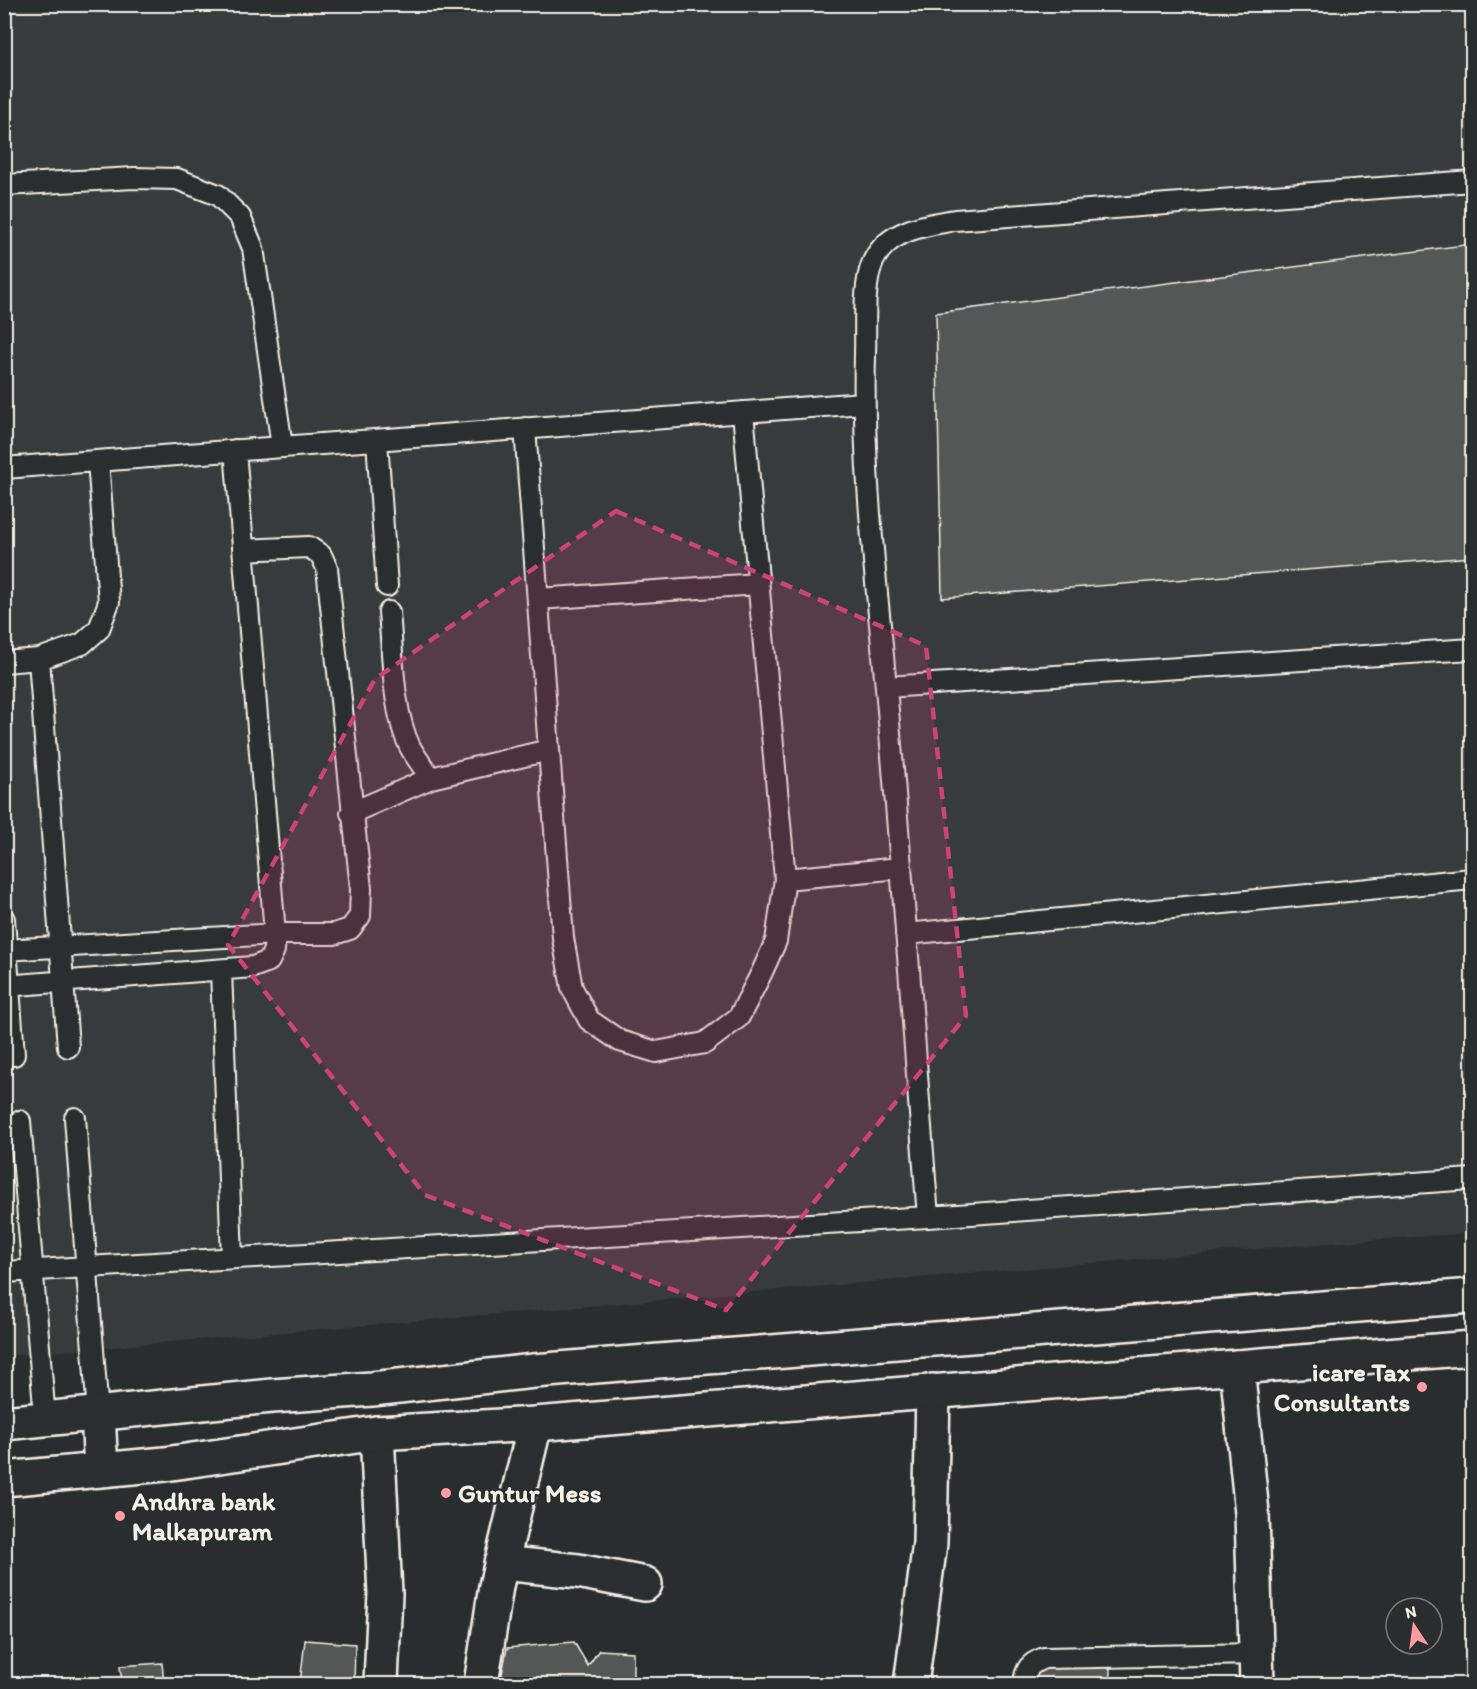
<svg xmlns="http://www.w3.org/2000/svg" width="1477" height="1689" font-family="Itim,sans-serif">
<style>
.built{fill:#373a3a}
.building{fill:#555756;stroke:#f4f1e8;stroke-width:1.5}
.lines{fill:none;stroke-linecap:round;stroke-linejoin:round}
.lane-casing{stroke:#f4f1e8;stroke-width:24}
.street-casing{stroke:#f4f1e8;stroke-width:38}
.secondary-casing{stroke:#f4f1e8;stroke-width:38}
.lane{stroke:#2a2d2e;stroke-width:20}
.street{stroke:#2a2d2e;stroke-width:33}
.secondary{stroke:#2a2d2e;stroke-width:33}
.marked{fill:#cc4377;fill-opacity:0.2;stroke:#cc4377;stroke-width:4.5;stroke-dasharray:12 8;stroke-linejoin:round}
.poi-dot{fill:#ff9aa2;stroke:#2a2d2e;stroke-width:2}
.labels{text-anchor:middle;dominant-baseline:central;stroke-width:4.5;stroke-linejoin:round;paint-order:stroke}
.poi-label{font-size:26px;font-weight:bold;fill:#f4f1e8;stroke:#2a2d2e;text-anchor:start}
</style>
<rect width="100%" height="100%" fill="#2a2d2e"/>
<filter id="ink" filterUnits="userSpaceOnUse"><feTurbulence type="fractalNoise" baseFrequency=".0167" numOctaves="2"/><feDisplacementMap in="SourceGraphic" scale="12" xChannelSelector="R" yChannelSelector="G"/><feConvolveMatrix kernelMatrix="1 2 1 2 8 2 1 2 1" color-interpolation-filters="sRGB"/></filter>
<g filter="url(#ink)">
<path class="built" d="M 5,5 L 1472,5 L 1472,1233 L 1315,1244 L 5,1356 Z"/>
<path class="building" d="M 1472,244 L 1472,557 L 942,598 L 936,313 Z
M 305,1640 L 355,1644 L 354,1684 L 300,1684 Z
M 574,1642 L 588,1666 L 599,1650 L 633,1652 L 633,1684 L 500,1684 L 507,1648 Z
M 162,1663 L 164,1684 L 122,1684 L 120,1666 Z
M 1110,1666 L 1110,1684 L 1037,1684 L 1037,1669 Z"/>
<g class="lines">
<g class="lane-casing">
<path id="lane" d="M 4,185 L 134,178 L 177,179 L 218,195 L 240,217 L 253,248 L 282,446
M 525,428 L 563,938 L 572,988 L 589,1020 L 620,1041 L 656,1052 L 705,1043 L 739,1017 L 762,972 L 776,941 L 785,879 L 743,412
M 377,440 L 387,586
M 4,468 L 863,403
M 538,599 L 758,584
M 389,612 C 393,652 392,711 410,747 C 416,758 424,768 431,778
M 39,659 L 68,1047
M 4,662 L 39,659 L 82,644 L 99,629 L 109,602 L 98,461
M 886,687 L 1472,649
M 351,813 L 431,778 L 549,750
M 785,879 L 900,868
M 4,919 L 14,1055
M 906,934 L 1472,879
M 4,950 L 275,934 L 334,934 L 350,929 L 360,916 L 361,889 L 327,568 L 321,555 L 309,547 L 243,550
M 221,970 L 232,1258
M 4,986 L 253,967 L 269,961 L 274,950 L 275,934 L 235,450
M 75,1118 L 98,1414
M 20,1121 L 45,1419
M 928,1217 C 914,1041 902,864 886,688 C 876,577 862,467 865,355 C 866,328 863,297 870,270 C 881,231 921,226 955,220 L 1472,181
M 4,1272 L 928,1217 L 1472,1179
M 1024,1684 C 1025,1669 1030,1663 1044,1658 L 1258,1654"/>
</g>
<g class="street-casing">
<path id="street" d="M 1237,1367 L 1252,1513 L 1257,1684
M 377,1433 L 385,1594 L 381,1682
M 501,1563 L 578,1571 L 645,1584
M 481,1684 L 496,1586 L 535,1424
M 911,1684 L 930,1543 L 933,1391"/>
</g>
<g class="secondary-casing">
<path id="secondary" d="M 98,1414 L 101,1470
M 4,1423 L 272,1396 L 372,1389 L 534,1371 L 1472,1296
M 4,1479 L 165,1464 L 377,1433 L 535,1424 L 1472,1348"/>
</g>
<use href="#lane" class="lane"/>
<use href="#street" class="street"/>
<use href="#secondary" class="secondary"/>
</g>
</g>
<path class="marked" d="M 616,511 L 926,646 L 966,1016 L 726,1310 L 425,1195 L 228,945 L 375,679 Z"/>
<g class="poi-dot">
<circle cx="1422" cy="1387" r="6"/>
<circle cx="446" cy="1493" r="6"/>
<circle cx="120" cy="1516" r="6"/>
</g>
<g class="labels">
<g class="poi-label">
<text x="1410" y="1372" text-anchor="end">icare Tax<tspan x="1410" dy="30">Consultants</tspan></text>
<text x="458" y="1493">Guntur Mess</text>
<text x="132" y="1501">Andhra bank<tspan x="132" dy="30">Malkapuram</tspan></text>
</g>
</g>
<rect width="1477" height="1689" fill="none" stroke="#2a2d2e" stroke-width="24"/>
<rect x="12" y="12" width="1453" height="1665" fill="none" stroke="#f4f1e8" stroke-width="2" filter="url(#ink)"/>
<g transform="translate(1414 1626) rotate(347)"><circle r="28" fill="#2a2d2e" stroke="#7b7b78" stroke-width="1.5"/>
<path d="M0-4.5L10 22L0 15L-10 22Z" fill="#ff9aa2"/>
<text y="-9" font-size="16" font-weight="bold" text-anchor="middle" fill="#f4f1e8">N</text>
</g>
</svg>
